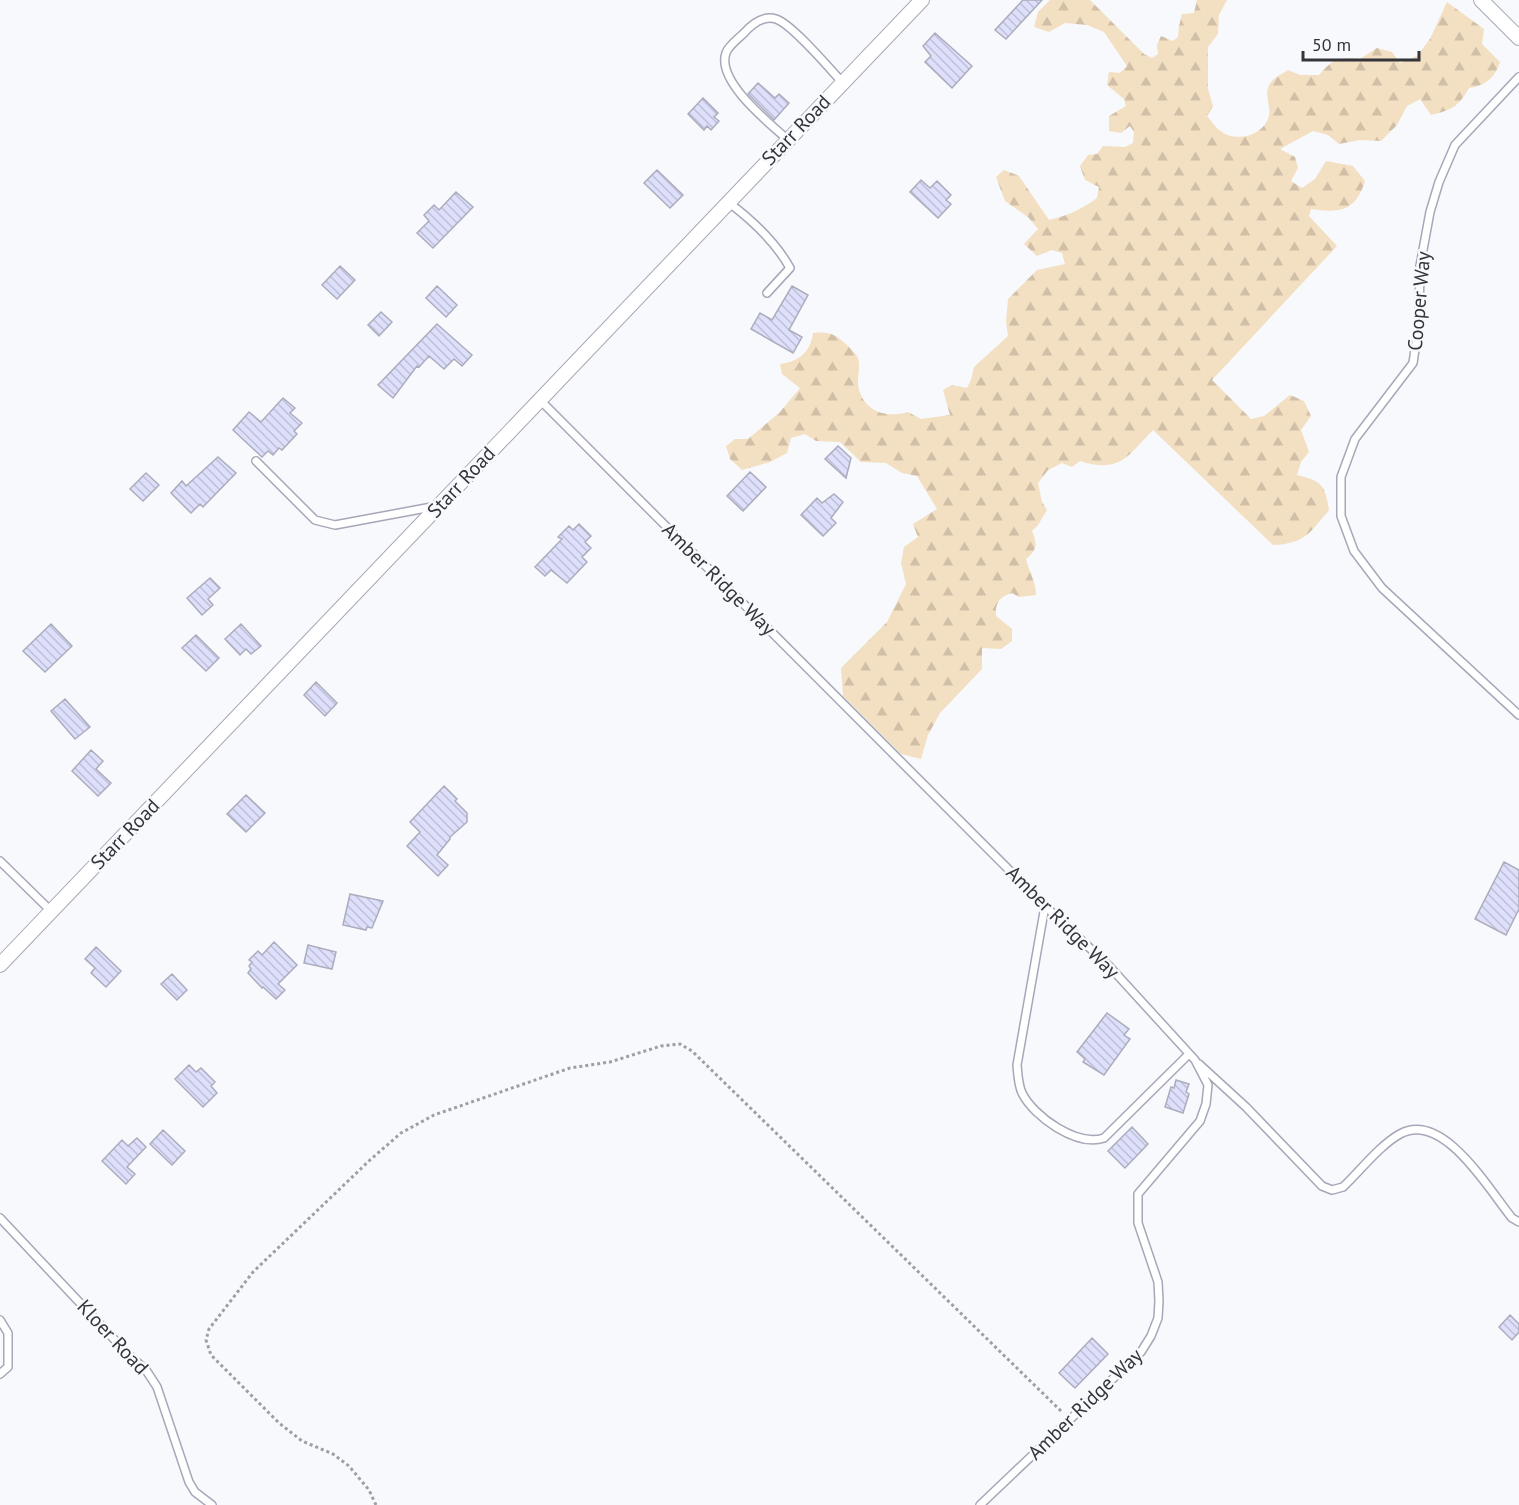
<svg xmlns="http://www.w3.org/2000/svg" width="1519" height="1505" font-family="'PT Sans',sans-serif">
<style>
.forest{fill:url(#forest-firs)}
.building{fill:url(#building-back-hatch);stroke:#abacbd;stroke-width:1.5}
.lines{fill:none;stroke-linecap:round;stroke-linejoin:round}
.lane-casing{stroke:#a6a7b8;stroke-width:10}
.street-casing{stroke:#a6a7b8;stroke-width:16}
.path{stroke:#9e9ea3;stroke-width:3;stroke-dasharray:3 3;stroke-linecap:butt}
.lane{stroke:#fff;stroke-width:7}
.street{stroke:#fff;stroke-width:14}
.labels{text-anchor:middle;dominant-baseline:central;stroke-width:5;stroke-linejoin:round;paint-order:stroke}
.street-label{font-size:20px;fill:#34343b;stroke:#f8f9fc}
</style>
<defs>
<pattern id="forest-firs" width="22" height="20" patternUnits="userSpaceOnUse" patternTransform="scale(1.5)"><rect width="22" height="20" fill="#f3dfc1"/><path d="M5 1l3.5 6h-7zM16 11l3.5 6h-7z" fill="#d1c0a7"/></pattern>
<pattern id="building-back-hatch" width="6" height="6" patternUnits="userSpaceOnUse" patternTransform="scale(1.5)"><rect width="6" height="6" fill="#dedffa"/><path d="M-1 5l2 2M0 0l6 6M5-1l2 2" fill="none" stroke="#bfc0d7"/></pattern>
</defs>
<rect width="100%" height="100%" fill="#f8f9fc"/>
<path class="forest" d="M 1050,0 L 1090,0 L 1144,54 L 1152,58 L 1158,54 L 1157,45 L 1161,36 L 1173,41 L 1178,37 L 1179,26 L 1182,14 L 1194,13 L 1197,0 L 1227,0 L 1219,15 L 1218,34 L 1208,47 L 1208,89 L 1213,106 L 1207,116 C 1211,120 1215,127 1219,130 C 1235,143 1263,137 1269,116 C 1271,107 1265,96 1268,88 C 1270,79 1281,75 1288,70 L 1300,75 L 1319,75 C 1333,59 1338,56 1360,59 L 1377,48 L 1392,52 L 1400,63 L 1417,56 L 1430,39 L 1447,2 L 1484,29 L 1482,44 L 1500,62 C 1495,78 1485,86 1469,88 C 1458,107 1452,110 1431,115 L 1420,99 L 1407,106 L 1397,125 L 1381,141 L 1360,140 L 1339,144 L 1328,135 L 1313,131 L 1280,149 L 1295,157 L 1298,168 L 1291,181 L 1302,188 L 1315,179 L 1326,161 L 1353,166 L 1365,181 C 1355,212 1340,213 1311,209 L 1309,216 L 1337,246 L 1212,380 L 1251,419 L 1264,416 L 1290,395 L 1304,401 L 1311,416 L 1301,430 L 1309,452 L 1301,462 L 1297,475 C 1322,481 1325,485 1329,510 C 1310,533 1304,544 1273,545 L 1153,430 C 1128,455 1121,474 1080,461 L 1072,467 L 1062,463 L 1048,470 L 1038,483 L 1042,502 L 1047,510 L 1038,525 L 1032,531 C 1037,544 1038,549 1026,559 C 1029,573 1036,581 1036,595 L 1019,597 L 1012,593 C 999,597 995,603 996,616 L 1012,629 L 1012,641 L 1001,649 L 982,648 L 982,669 L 940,713 L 928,735 L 921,759 L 901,754 L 843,696 L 841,668 L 887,622 L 906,584 L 901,563 L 904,547 L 918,537 L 913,524 L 937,509 L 917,476 L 902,473 L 886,463 L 861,462 L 840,442 L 816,441 L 805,434 L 791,438 L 787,453 L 770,462 L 742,470 L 730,459 L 726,446 L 735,439 L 748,439 L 780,412 L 800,388 L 782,374 L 780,364 C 798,362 811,352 813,333 C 830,331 837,335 849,347 C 852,350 856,354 858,358 C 861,368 856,381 859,390 C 866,413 888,418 908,412 L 921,419 L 950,415 L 943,390 L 952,385 L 967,388 L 971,380 L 974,367 L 1008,336 L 1006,322 L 1008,299 L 1037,270 L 1065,264 L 1062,253 L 1052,250 L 1037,256 L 1024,244 L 1038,229 L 1028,217 L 1005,201 L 996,177 L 1004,170 L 1019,176 L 1049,220 C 1067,216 1082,209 1097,198 L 1099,187 L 1085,180 L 1080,166 L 1088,155 L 1097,154 L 1103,146 L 1125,147 L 1133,143 L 1134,132 L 1130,126 L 1121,133 L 1109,131 L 1109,116 L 1126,106 L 1124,99 L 1107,85 L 1109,72 L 1120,73 L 1127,66 L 1104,32 L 1087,25 L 1065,23 L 1049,32 L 1034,27 L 1038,12 Z"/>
<path class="building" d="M 1023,0 L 1042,0 L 1006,39 L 995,30 Z
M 935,33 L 972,66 L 952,88 L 925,62 L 931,56 L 923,46 Z
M 758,83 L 775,98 L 779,94 L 789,103 L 774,120 L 748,94 Z
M 703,98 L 718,113 L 714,117 L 719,121 L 711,130 L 707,126 L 704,130 L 688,114 Z
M 657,170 L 683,195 L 670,208 L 644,183 Z
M 921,180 L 930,188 L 937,181 L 951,195 L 946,200 L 951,204 L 938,218 L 910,192 Z
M 456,192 L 473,207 L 433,248 L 417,233 L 429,221 L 424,215 L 434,205 L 439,210 Z
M 340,266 L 355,280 L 337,299 L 322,285 Z
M 437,286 L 457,305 L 446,317 L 426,298 Z
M 792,286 L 808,295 L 789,330 L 802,337 L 793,353 L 751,329 L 760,313 L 772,320 Z
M 381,312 L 392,322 L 379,336 L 368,325 Z
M 437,324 L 472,355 L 462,366 L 454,359 L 444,369 L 429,356 L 419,367 L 417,366 L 393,398 L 378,385 Z
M 283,398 L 295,408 L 290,413 L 302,423 L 294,431 L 297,434 L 282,450 L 279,448 L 273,455 L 268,451 L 262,457 L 233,430 L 249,412 L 261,422 Z
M 838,446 L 851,458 L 846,478 L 825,459 Z
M 218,457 L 236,473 L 203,507 L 200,504 L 191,513 L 171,493 L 182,481 L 186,486 Z
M 750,472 L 766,487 L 743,511 L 727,496 Z
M 146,473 L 159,485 L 143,501 L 130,489 Z
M 834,494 L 843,502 L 831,518 L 836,523 L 823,536 L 801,515 L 817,498 L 822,503 Z
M 579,524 L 591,536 L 585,542 L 591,548 L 582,557 L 587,562 L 567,583 L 551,570 L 545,576 L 535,567 L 562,539 L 558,537 L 569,526 L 573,530 Z
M 210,578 L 220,588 L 208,599 L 213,605 L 202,615 L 187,598 Z
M 51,624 L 72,646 L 45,672 L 23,651 Z
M 241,624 L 261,646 L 251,654 L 246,649 L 240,655 L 225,639 Z
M 196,635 L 219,658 L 206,671 L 182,648 Z
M 316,682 L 337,703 L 325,716 L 304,695 Z
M 65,699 L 90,727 L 75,739 L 51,711 Z
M 91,750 L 103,761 L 96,769 L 111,783 L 98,796 L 72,771 Z
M 444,786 L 457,799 L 455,801 L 467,813 L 467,822 L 450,837 L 450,839 L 437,855 L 448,865 L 438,876 L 407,846 L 420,832 L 410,822 Z
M 246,795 L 265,813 L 246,832 L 227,814 Z
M 1504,862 L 1519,870 L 1519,909 L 1506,935 L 1475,919 Z
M 350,894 L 383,901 L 372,928 L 367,927 L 366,930 L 343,925 Z
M 274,942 L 297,965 L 278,984 L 285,990 L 276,999 L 263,987 L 262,988 L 248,973 L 251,969 L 249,966 L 252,962 L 249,960 L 258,951 L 262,955 Z
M 308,945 L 336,952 L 332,969 L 304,963 Z
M 96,947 L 121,971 L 106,987 L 91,973 L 95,968 L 85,959 Z
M 172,974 L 187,990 L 177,1000 L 161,984 Z
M 1107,1013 L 1129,1029 L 1124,1035 L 1130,1039 L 1104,1075 L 1083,1062 L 1085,1059 L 1077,1052 Z
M 189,1065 L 196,1072 L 201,1068 L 215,1082 L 211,1086 L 217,1093 L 203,1107 L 175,1079 Z
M 1176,1080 L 1189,1084 L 1186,1092 L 1189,1094 L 1183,1113 L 1165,1107 L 1171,1087 L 1174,1088 Z
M 1132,1127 L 1148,1144 L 1125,1168 L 1108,1151 Z
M 163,1130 L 185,1151 L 172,1165 L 150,1144 Z
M 137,1138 L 146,1147 L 127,1167 L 135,1174 L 126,1184 L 102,1161 L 122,1140 L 128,1146 Z
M 1510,1315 L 1519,1324 L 1519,1332 L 1512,1340 L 1499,1327 Z
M 1092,1338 L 1108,1354 L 1075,1388 L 1059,1373 Z"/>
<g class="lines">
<g class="lane-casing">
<path id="lane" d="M 1519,77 L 1455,145 L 1439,182 L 1430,212 L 1420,266 L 1419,322 L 1413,363 L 1355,439 L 1341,477 L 1341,516 L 1354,551 L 1382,588 L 1519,715
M 787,139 C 769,123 716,81 726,53 C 728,46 738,39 744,33 C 752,24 763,15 776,19 C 792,24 829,68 842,82
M 728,202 C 752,220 775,241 790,268 L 767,293
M 540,400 L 1045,906 L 1110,967 L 1195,1060 L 1208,1085 L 1206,1104 L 1200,1121 L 1138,1194 L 1138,1223 L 1158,1282 L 1159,1301 L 1158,1318 L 1151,1336 L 1141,1352 L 980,1505
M 256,461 L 315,520 L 335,525 L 437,506
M 0,861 L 51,911
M 1045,906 L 1017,1065 C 1018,1075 1018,1084 1022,1093 C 1034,1117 1077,1147 1104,1138 L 1189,1054
M 1199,1064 L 1246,1107 L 1322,1186 L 1332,1190 L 1343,1187 C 1360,1171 1380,1145 1400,1134 C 1443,1110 1489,1190 1512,1218 L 1519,1222
M 0,1218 L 129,1355 L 146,1370 L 157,1387 L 189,1482 L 195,1492 L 212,1505
M 0,1320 L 8,1333 L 8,1367 L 0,1374"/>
</g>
<g class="street-casing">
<path id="street" d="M 1481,0 L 1519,38
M 0,965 L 922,0"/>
</g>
<path class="path" d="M 376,1505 L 369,1490 L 349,1466 L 333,1454 L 302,1441 L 279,1423 L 211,1355 L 206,1340 L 209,1329 L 253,1272 L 370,1160 L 401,1133 L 434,1115 L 570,1068 L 610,1062 L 661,1046 L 680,1044 L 692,1051 L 1062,1412"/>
<use href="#lane" class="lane"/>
<use href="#street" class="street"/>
</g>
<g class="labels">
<g class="street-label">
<text transform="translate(796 130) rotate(-46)">Starr Road</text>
<text transform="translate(1419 301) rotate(-85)">Cooper Way</text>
<text transform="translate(461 482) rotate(-47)">Starr Road</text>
<text transform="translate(719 579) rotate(45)">Amber Ridge Way</text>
<text transform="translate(125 834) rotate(-46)">Starr Road</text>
<text transform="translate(1063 922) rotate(45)">Amber Ridge Way</text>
<text transform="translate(113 1337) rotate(47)">Kloer Road</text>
<text transform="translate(1085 1404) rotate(-44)">Amber Ridge Way</text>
</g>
</g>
<path d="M1303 51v9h116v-9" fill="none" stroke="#34343b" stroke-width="3"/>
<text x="1312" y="51" font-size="18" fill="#34343b" stroke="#f8f9fc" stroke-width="4.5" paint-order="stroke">50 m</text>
</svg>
